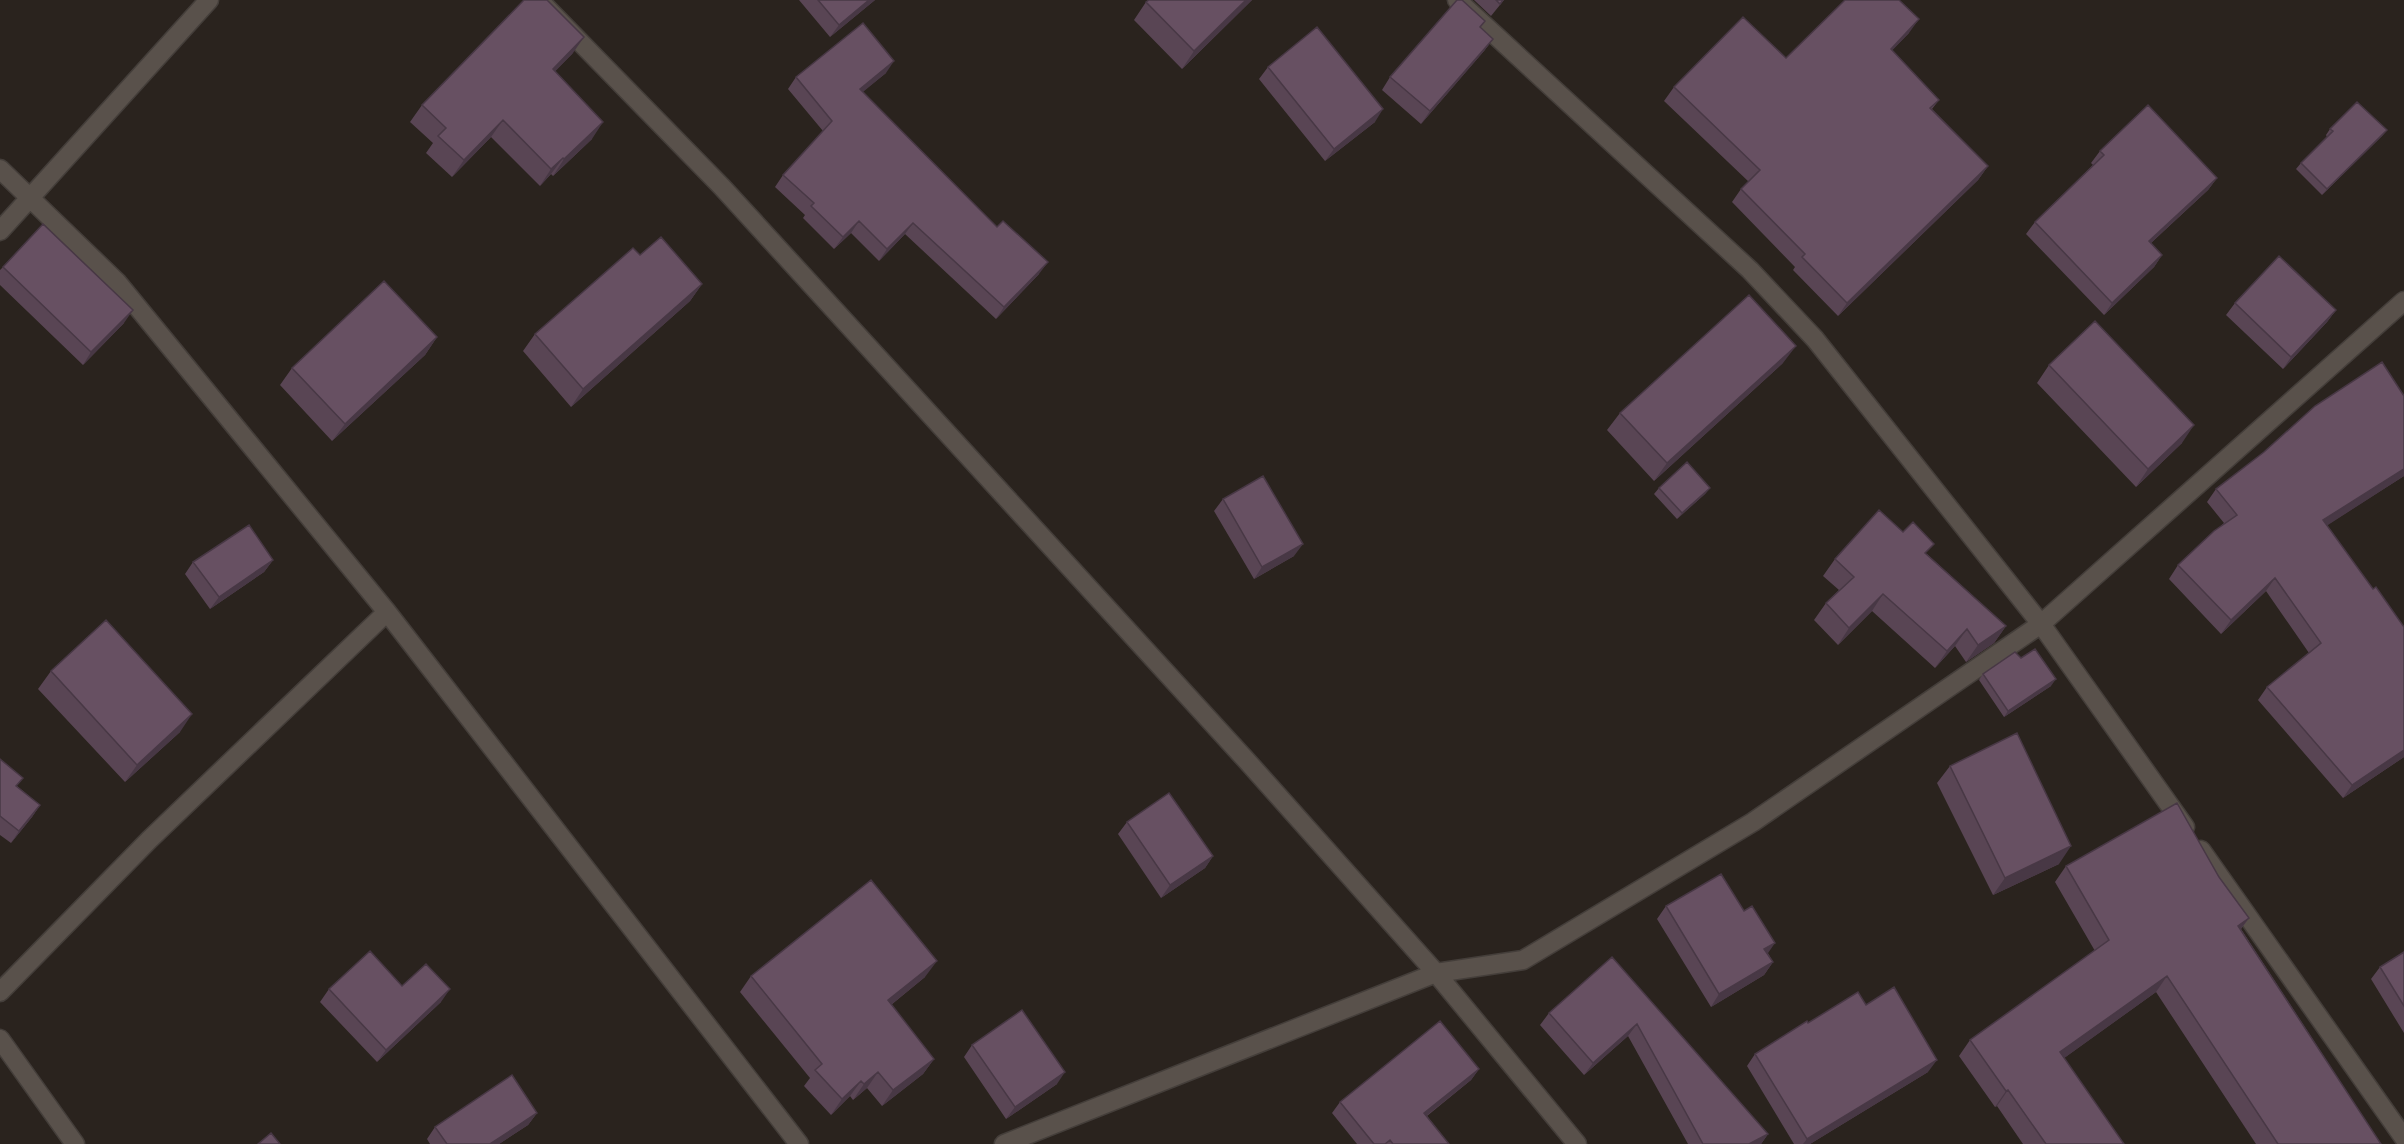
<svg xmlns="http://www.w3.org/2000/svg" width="2404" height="1144" font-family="'Golos Text',sans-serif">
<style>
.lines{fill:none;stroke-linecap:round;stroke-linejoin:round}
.minor-casing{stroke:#443e3a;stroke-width:21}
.minor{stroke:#59514b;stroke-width:18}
.wall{fill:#594554}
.shaded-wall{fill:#483845}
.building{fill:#675062;stroke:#483845;stroke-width:1.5}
</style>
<rect width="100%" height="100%" fill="#2a231e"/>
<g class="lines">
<g class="minor-casing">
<path id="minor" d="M 539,0 L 722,187 L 1247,761 L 1436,973 L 1577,1144
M 1457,0 L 1750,270 L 1815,339 L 2041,624 L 2185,827
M 0,169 L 117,282 L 387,612 L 799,1144
M 0,231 L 209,0
M 2201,850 L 2404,1138
M 0,992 L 149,840 L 387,612
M 0,1039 L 75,1144
M 1004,1144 L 1436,973 L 1523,960 L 1753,822 L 2041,624 L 2404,301"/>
</g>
<use href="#minor" class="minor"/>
</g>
<path class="wall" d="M 799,0 L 875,0 L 830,37 Z
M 1252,0 L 1182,69 L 1134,20 L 1146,2 Z
M 1474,0 L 1504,0 L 1491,16 Z
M 1480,28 L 1493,39 L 1484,51 L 1421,124 L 1382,90 L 1390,77 Z
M 1909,33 L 1892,50 L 1939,100 L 1932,109 L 1988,166 L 1978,180 L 1838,316 L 1793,270 L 1795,267 L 1732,202 L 1741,189 L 1749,182 L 1664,101 L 1674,87 L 1786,58 Z
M 573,53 L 555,71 L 592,139 L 553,176 L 551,174 L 540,186 L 491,137 L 452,177 L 426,153 L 433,143 L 410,122 L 422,105 Z
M 1268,67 L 1375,122 L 1325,161 L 1259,79 Z
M 886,73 L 862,92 L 1039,274 L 996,319 L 905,234 L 879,261 L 851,233 L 834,249 L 803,218 L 805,215 L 775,187 L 783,175 L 823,131 L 788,89 L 796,77 Z
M 2330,129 L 2387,130 L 2382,136 L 2322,195 L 2296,169 L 2301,163 L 2327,137 L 2326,135 Z
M 2100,151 L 2217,178 L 2208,190 L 2151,243 L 2162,255 L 2154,267 L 2104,315 L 2026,234 L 2035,222 L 2093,165 L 2091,163 Z
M 640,255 L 702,284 L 690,301 L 571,407 L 523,351 L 535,334 Z
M 3,267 L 124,323 L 83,365 L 0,285 L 0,270 Z
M 2235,303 L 2336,310 L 2327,322 L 2283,369 L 2226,315 Z
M 437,337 L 425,355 L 332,441 L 280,385 L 292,368 Z
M 1783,363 L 1654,481 L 1607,430 L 1620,413 Z
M 2049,365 L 2182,443 L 2136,487 L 2037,383 Z
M 2404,396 L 2404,476 L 2327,525 L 2373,589 L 2404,627 L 2404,757 L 2343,798 L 2258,700 L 2267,687 L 2309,653 L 2266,591 L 2221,634 L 2169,579 L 2178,565 L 2224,523 L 2207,502 L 2216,489 Z
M 1659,488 L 1710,488 L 1705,494 L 1677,519 L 1654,494 Z
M 1223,499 L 1294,556 L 1254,579 L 1214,511 Z
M 1927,554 L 2006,626 L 1994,643 L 1966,662 L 1955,646 L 1935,668 L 1872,611 L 1838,645 L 1814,620 L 1826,603 L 1839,590 L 1823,576 L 1835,559 Z
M 273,560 L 264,572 L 210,609 L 185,574 L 193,562 Z
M 2021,658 L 2051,686 L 2004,717 L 1979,680 L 1983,674 Z
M 51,671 L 180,732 L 125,782 L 38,689 Z
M 0,759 L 17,786 L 40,805 L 32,817 L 11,843 L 0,835 Z
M 1950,766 L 2059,864 L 1993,895 L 1937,783 Z
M 1127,822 L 1213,856 L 1205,868 L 1161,898 L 1118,834 Z
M 2066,866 L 2219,877 L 2249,918 L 2241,929 L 2381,1144 L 2256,1144 L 2156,992 L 2064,1058 L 2124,1144 L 2023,1144 L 1997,1106 L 1995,1107 L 1959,1056 L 1970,1040 L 2095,951 L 2055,882 Z
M 1666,906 L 1744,911 L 1773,962 L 1764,975 L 1711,1007 L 1657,919 Z
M 2404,952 L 2404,1033 L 2371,979 L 2380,967 Z
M 1612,957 L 1768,1134 L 1761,1144 L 1688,1144 L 1628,1036 L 1584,1075 L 1540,1025 L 1549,1013 Z
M 751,976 L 925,977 L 891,1005 L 934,1059 L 923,1074 L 882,1106 L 867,1088 L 853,1100 L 850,1096 L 831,1115 L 804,1086 L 810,1078 L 740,992 Z
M 402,986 L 441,1002 L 377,1062 L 320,1002 L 329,989 Z
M 1866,1005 L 1928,1072 L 1810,1144 L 1794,1144 L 1747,1066 L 1755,1054 L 1808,1023 Z
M 972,1045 L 1057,1084 L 1006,1119 L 964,1057 Z
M 1479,1069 L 1471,1080 L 1427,1116 L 1449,1144 L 1357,1144 L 1332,1113 L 1340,1102 Z
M 537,1113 L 528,1125 L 499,1144 L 430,1144 L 427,1139 L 435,1127 Z"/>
<path class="shaded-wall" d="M 869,0 L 875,0 L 830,37 L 839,25 Z
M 1246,0 L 1252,0 L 1182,69 L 1194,51 Z
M 1919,19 L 1909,33 L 1881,62 L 1891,49 Z
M 584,37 L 573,53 L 541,86 L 553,69 Z
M 1493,39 L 1484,51 L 1421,124 L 1430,111 Z
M 894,61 L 886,73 L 852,101 L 860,89 Z
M 1383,109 L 1375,122 L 1325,161 L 1334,149 Z
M 503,120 L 491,137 L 452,177 L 464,160 Z
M 603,122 L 592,139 L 553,176 L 564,159 Z
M 2387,130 L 2382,136 L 2322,195 L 2327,189 Z
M 563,158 L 551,174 L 540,186 L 551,169 Z
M 1988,166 L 1978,180 L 1838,316 L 1847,303 Z
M 2217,178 L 2208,190 L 2140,253 L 2149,241 Z
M 859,221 L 851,233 L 834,249 L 843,237 Z
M 913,223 L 905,234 L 879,261 L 887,249 Z
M 2162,255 L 2154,267 L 2104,315 L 2112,303 Z
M 1048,262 L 1039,274 L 996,319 L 1004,307 Z
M 702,284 L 690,301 L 571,407 L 583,389 Z
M 133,310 L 124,323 L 83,365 L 91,352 Z
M 2336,310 L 2327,322 L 2283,369 L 2291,357 Z
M 437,337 L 425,355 L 332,441 L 345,424 Z
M 1796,346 L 1783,363 L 1654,481 L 1667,463 Z
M 2194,425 L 2182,443 L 2136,487 L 2148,469 Z
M 2404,469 L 2404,476 L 2314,534 L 2323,520 Z
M 1710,488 L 1705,494 L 1677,519 L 1682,513 Z
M 1303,544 L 1294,556 L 1254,579 L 1262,567 Z
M 273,560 L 264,572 L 210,609 L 219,597 Z
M 2275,578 L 2266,591 L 2221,634 L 2231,620 Z
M 1883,594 L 1872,611 L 1838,645 L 1849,628 Z
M 2006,626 L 1994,643 L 1966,662 L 1978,645 Z
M 1967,629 L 1955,646 L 1935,668 L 1947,651 Z
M 2056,679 L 2051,686 L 2004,717 L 2008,711 Z
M 192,714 L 180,732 L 125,782 L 137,765 Z
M 2404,750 L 2404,757 L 2343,798 L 2352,785 Z
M 40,805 L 32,817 L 11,843 L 19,831 Z
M 2071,846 L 2059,864 L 1993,895 L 2005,878 Z
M 1213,856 L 1205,868 L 1161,898 L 1170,885 Z
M 2249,918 L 2237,934 L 2238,926 Z
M 1775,943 L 1766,956 L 1764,949 Z
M 937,961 L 925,977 L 877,1016 L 888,1000 Z
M 1773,962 L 1764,975 L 1711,1007 L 1719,994 Z
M 2167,976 L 2156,992 L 2049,1069 L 2060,1052 Z
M 450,989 L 441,1002 L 377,1062 L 386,1050 Z
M 1637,1024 L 1628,1036 L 1584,1075 L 1593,1063 Z
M 934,1059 L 923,1074 L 882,1106 L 893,1090 Z
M 1937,1060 L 1928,1072 L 1810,1144 L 1803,1144 L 1807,1139 Z
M 1479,1069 L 1471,1080 L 1416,1124 L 1424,1113 Z
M 878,1072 L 867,1088 L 853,1100 L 864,1084 Z
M 1065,1072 L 1057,1084 L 1006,1119 L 1015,1107 Z
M 861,1081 L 850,1096 L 831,1115 L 842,1099 Z
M 2008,1090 L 1997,1106 L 1995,1107 L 2006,1091 Z
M 537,1113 L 528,1125 L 499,1144 L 490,1144 Z
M 1768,1134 L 1761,1144 L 1749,1144 Z"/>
<path class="building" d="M 524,0 L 547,0 L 584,37 L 553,69 L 603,122 L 564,159 L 563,158 L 551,169 L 503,120 L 464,160 L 438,136 L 446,128 L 422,105 Z
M 818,0 L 869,0 L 839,25 Z
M 1149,0 L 1246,0 L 1194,51 L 1146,2 Z
M 1457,0 L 1462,0 L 1485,21 L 1480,27 L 1493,39 L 1430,111 L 1390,77 Z
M 1496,0 L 1503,0 L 1500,4 Z
M 1845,0 L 1899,0 L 1919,19 L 1891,49 L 1939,100 L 1930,108 L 1988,166 L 1847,303 L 1802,257 L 1805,254 L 1741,189 L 1760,170 L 1674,87 L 1743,17 L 1786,58 Z
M 863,23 L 894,61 L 860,89 L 997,227 L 1003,221 L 1048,262 L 1004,307 L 913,223 L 887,249 L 859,221 L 843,237 L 811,206 L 814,203 L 783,175 L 832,121 L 796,77 Z
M 1317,27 L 1383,109 L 1334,149 L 1268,67 Z
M 2357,102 L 2387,130 L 2327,189 L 2301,163 L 2333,131 L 2330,129 Z
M 2148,105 L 2217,178 L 2149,241 L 2162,255 L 2112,303 L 2035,222 L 2104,155 L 2100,151 Z
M 43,224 L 133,310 L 91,352 L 3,267 Z
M 661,237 L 702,284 L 583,389 L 535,334 L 633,248 L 640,255 Z
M 2279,256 L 2336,310 L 2291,357 L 2235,303 Z
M 384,281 L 437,337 L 345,424 L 292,368 Z
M 1749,295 L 1796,346 L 1667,463 L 1620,413 Z
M 2095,321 L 2194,425 L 2148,469 L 2049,365 Z
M 2382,362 L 2404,396 L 2404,469 L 2323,520 L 2373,589 L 2376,587 L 2404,627 L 2404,750 L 2352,785 L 2267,687 L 2321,643 L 2275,578 L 2231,620 L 2178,565 L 2214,531 L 2237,515 L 2216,489 L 2264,452 L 2315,406 Z
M 1687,462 L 1710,488 L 1682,513 L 1659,488 Z
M 1263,476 L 1303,544 L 1262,567 L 1223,499 Z
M 1879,510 L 1903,532 L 1913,522 L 1934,544 L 1925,553 L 2006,626 L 1978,645 L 1967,629 L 1947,651 L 1883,594 L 1849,628 L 1826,603 L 1854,577 L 1835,559 Z
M 249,525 L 273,560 L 219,597 L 193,562 Z
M 106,620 L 192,714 L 137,765 L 51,671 Z
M 2035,649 L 2056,679 L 2008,711 L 1983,674 L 2015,652 L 2021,658 Z
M 2017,733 L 2071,846 L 2005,878 L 1950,766 Z
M 0,759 L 23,778 L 16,786 L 40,805 L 19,831 L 0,816 Z
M 1169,793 L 1213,856 L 1170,885 L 1127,822 Z
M 2177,803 L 2219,877 L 2249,918 L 2238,926 L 2381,1144 L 2278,1144 L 2167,976 L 2060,1052 L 2124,1144 L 2046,1144 L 2008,1090 L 2006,1091 L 1970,1040 L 2109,940 L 2066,866 Z
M 1721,874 L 1744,911 L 1752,906 L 1775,943 L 1764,949 L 1773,962 L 1719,994 L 1666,906 Z
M 871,880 L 937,961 L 888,1000 L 934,1059 L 893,1090 L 878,1072 L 864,1084 L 861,1081 L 842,1099 L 815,1070 L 822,1064 L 751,976 Z
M 370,951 L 402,986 L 426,964 L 450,989 L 386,1050 L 329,989 Z
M 2404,952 L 2404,1006 L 2380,967 Z
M 1612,957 L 1768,1134 L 1749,1144 L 1703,1144 L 1637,1024 L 1593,1063 L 1549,1013 Z
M 1894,987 L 1937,1060 L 1807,1139 L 1755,1054 L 1807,1021 L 1808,1023 L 1858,992 L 1866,1005 Z
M 1022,1010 L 1065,1072 L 1015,1107 L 972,1045 Z
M 1440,1021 L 1479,1069 L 1424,1113 L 1449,1144 L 1393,1144 L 1390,1140 L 1385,1144 L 1374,1144 L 1340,1102 Z
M 512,1075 L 537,1113 L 490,1144 L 447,1144 L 435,1127 Z
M 271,1133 L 280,1144 L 258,1144 Z"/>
</svg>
